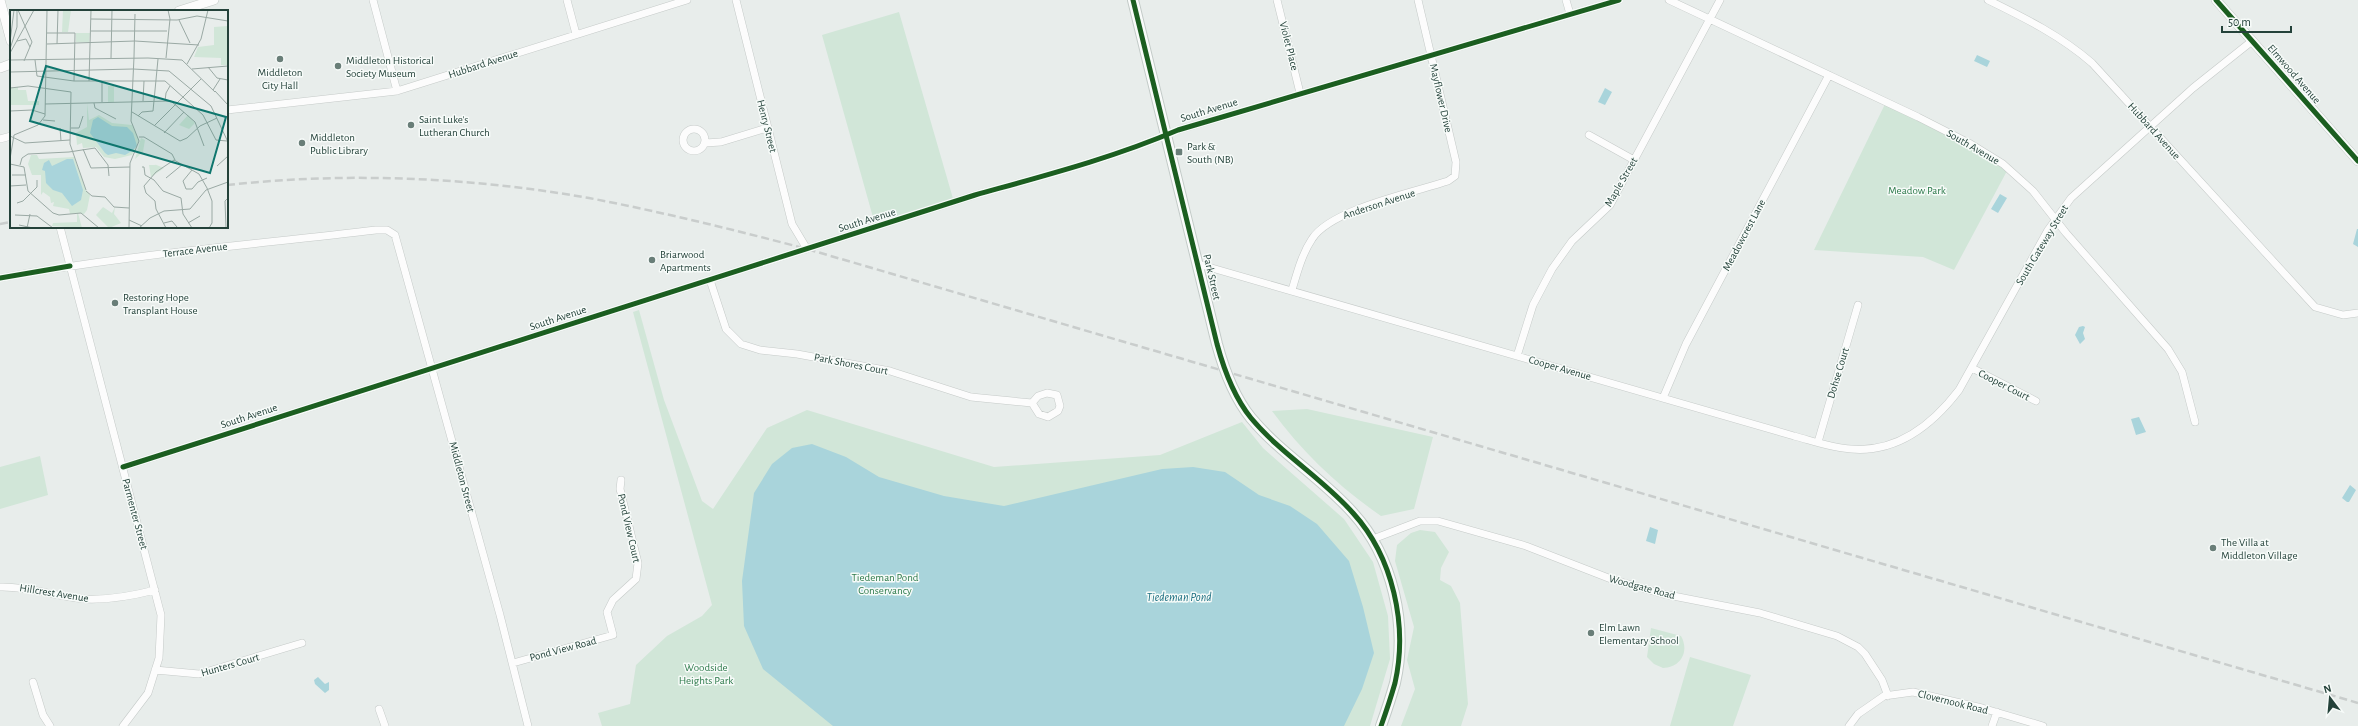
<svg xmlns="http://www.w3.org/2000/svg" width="2358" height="726" font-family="'Alegreya Sans',sans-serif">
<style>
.green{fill:#d1e6d8}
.water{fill:#a9d4db}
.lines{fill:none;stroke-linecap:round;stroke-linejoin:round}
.minor-casing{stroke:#c5cac8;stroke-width:8}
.tertiary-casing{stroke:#c5cac8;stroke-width:10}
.secondary-casing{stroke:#c3cbc8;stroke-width:12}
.minor{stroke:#fcfcfc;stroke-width:7}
.tertiary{stroke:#fcfcfc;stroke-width:9}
.secondary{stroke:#fcfcfc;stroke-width:10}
.rail{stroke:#c9cdcc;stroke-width:2.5;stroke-dasharray:8 4;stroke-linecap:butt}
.cycleway-casing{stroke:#f7fbf9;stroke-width:8}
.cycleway{stroke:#1b5e20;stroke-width:5}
.poi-dot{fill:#697e78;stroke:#f7fbf9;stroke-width:1.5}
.labels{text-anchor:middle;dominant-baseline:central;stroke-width:3;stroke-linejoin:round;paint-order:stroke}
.street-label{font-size:11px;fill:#24423a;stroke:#f7fbf9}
.poi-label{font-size:11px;fill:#24423a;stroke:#f7fbf9;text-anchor:start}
.park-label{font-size:11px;fill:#2d7a4b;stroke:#f7fbf9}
.water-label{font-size:12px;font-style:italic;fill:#1c6f80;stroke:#f7fbf9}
.inset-road{fill:none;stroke:#9aa9a4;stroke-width:1}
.view{fill:#0f766e;fill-opacity:0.15;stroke:#0f766e;stroke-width:2}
.inset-edge{fill:none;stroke:#24423a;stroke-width:2}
</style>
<rect width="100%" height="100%" fill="#e8edeb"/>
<path class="green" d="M 899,12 L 954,202 L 876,228 L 822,35 Z
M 1886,102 L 1918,117 L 2008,169 L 1954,270 L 1923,257 L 1814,250 Z
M 639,310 L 664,400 L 702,501 L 713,509 L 767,428 L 807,410 L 994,467 L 1160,455 L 1242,422 L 1263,448 L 1344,519 L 1373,562 L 1388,616 L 1390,659 L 1370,726 L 602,726 L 598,713 L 630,704 L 636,665 L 667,636 L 702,616 L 712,605 L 633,312 Z
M 1307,409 L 1433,437 L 1414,509 L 1381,516 C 1339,487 1302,452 1272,411 Z
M 40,456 L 48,495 L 0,509 L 0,467 Z
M 1420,530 L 1435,532 L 1449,552 L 1441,568 L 1440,580 L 1451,586 L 1460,603 L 1468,704 L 1461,726 L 1401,726 L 1415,689 L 1407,660 L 1414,627 L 1395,561 L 1397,545 L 1411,533 Z
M 1651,628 L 1681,636 C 1690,652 1680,668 1663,668 L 1654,664 L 1647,657 Z
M 1690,657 L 1751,675 L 1733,726 L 1670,726 Z"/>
<path class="water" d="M 1977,55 L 1990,61 L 1987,67 L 1974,61 Z
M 1605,88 L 1612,92 L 1605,105 L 1598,102 Z
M 2000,194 L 2007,198 L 1998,213 L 1991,209 Z
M 2357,229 L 2358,229 L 2358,247 L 2353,244 Z
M 2083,326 L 2085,327 L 2083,333 L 2085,339 L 2080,344 L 2075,335 L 2079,327 Z
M 2139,417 L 2146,432 L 2136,435 L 2131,419 Z
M 812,444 L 846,457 L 879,477 L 944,496 L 1004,506 L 1162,469 L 1193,467 L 1225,472 L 1259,495 L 1290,506 L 1317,524 L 1349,561 L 1363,607 L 1374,653 L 1362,689 L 1344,726 L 833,726 L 763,669 L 744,626 L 742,581 L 754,493 L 772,464 L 792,448 Z
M 2350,485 L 2356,490 L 2349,502 L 2347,502 L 2342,498 Z
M 1650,527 L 1658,530 L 1655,544 L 1646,541 Z
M 318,677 L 325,684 L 329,682 L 329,690 L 325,693 L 315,684 L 314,680 Z"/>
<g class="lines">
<g class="minor-casing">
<path id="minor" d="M 373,0 L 397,91
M 567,0 L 576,34
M 736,0 L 792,224 L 807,249
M 1277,0 L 1300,93
M 1566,0 L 1570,14
M 1669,0 L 1918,117 L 1969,143 L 2003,164 L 2033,191 L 2066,233 L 2168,349 L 2182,372 L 2195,422
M 1988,0 C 2025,18 2061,36 2092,63 L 2315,307 L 2343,315 L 2358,313
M 227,110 L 397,91 L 687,0
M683 140a11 11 0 1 1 22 0a11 11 0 1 1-22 0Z
M 1589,135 L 1634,160
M 0,139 L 11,136
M 705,143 L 721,142 L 767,128
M 60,227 L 161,615 L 159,658 L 148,693 L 123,726
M 1198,264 L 1794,436 C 1813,441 1832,448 1851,449 C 1897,453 1933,424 1959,390 L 2048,230 L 2071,198 L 2193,88 L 2252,41
M 0,278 C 125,255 250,245 376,230 L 387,230 L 395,235 L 500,615 L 528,726
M 710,280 L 726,329 L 741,344 L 760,350 L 797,354 L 890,371 L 971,397 L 1032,403
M 1292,290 C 1297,273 1302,254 1312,239 C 1331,209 1415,192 1448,181 L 1455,176 L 1456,162 L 1418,0
M 1517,356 L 1533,305 L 1552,269 L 1572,241 L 1610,205 L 1720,0
M 1972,368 L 2036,401
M 1047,393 L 1057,395 L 1060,406 L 1058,411 L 1048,417 L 1039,414 L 1032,403 L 1038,396 Z
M 1663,398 L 1686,344 L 1829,75
M 1818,442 L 1858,305
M 123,467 L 975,195 C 1043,176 1113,158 1178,130 L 1619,0
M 1373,539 L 1420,521 L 1438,521 L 1526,546 L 1611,579 L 1663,594 L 1760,613 L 1837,636 L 1858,647 L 1865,654 L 1882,680 L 1888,696
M 0,587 C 30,586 56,597 85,599 C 109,600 132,596 155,590
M 513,663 L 613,635 L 607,612 L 613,600 L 636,579 L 638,563 L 620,489 L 621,480
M 155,670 L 199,674 L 302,643
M 33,682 L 43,715 L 50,726
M 379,709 L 385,726
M 1849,726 L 1858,714 L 1884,696 L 1913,692 L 1982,708 L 2043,726
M 1992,726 L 1997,712"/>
</g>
<g class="tertiary-casing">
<path id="tertiary" d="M 0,0 L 11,41
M 2216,0 L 2358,161
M 179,11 L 214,0
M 0,68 L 11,64"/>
</g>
<g class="secondary-casing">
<path id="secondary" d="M 1133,0 L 1217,344 C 1224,370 1234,397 1251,418 C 1281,454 1322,478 1353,513 C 1393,557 1408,625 1395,683 C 1391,697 1386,712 1381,726"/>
</g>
<use href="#minor" class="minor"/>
<use href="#tertiary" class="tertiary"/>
<use href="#secondary" class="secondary"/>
<path class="rail" d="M 227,185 C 347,172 470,177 589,198 C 662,212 735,230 807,249 L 2358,703
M 0,224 L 11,222"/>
<g class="cycleway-casing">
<path id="cycleway" d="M 1133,0 L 1217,344 C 1224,370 1234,397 1251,418 C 1281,454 1322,478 1353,513 C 1393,557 1408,625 1395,683 C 1391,697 1386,712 1381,726
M 2216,0 L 2358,161
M 0,278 L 70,266
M 123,467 L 975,195 C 1043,176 1113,158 1178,130 L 1619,0"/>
</g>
<use href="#cycleway" class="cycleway"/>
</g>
<g class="poi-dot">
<circle cx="280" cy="59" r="4"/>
<circle cx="338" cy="66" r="4"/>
<circle cx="411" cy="125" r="4"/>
<circle cx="302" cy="143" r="4"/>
<rect x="1175" y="148" width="8" height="8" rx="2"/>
<circle cx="652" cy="260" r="4"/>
<circle cx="115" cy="303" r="4"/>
<circle cx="2213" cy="548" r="4"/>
<circle cx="1591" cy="633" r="4"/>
</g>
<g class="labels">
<g class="street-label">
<text transform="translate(1289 46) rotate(76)">Violet Place</text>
<text transform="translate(483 64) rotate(-18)">Hubbard Avenue</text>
<text transform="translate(2294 74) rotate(49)">Elmwood Avenue</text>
<text transform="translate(1441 98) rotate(77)">Mayflower Drive</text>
<text transform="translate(1209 110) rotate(-17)">South Avenue</text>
<text transform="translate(767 126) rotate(76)">Henry Street</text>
<text transform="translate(2154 131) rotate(48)">Hubbard Avenue</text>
<text transform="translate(1973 147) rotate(30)">South Avenue</text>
<text transform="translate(1621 182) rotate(-60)">Maple Street</text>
<text transform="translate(1379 204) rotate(-18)">Anderson Avenue</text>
<text transform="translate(867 220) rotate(-17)">South Avenue</text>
<text transform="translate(1744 235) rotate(-62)">Meadowcrest Lane</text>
<text transform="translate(2042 245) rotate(-59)">South Gateway Street</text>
<text transform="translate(195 250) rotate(-7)">Terrace Avenue</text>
<text transform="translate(1212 277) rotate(77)">Park Street</text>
<text transform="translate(558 318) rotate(-18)">South Avenue</text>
<text transform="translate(851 364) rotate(11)">Park Shores Court</text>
<text transform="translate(1560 368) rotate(16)">Cooper Avenue</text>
<text transform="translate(1838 373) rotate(-73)">Dohse Court</text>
<text transform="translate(2004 385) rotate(27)">Cooper Court</text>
<text transform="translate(249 416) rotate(-18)">South Avenue</text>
<text transform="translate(462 477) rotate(75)">Middleton Street</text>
<text transform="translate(135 514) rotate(75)">Parmenter Street</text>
<text transform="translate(629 528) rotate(77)">Pond View Court</text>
<text transform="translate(1642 587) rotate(15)">Woodgate Road</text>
<text transform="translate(54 593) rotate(9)">Hillcrest Avenue</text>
<text transform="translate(563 649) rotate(-15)">Pond View Road</text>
<text transform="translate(230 665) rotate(-16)">Hunters Court</text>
<text transform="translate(1953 702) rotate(14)">Clovernook Road</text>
</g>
<g class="poi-label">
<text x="346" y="60">Middleton Historical<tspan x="346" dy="13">Society Museum</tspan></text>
<text x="280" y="72" text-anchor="middle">Middleton<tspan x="280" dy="13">City Hall</tspan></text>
<text x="419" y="119">Saint Luke's<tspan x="419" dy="13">Lutheran Church</tspan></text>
<text x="310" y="137">Middleton<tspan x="310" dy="13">Public Library</tspan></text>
<text x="1187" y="146">Park &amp;<tspan x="1187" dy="13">South (NB)</tspan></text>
<text x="660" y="254">Briarwood<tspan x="660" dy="13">Apartments</tspan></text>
<text x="123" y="297">Restoring Hope<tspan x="123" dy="13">Transplant House</tspan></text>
<text x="2221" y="542">The Villa at<tspan x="2221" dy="13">Middleton Village</tspan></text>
<text x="1599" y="627">Elm Lawn<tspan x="1599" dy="13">Elementary School</tspan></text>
</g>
<g class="park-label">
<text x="1917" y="190">Meadow Park</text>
<text x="885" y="577">Tiedeman Pond<tspan x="885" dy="13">Conservancy</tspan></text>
<text x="706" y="667">Woodside<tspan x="706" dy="13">Heights Park</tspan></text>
</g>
<g class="water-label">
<text x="1179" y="597">Tiedeman Pond</text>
</g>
</g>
<g transform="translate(10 10)">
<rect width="218" height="218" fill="#e8edeb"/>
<path d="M 53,0 L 61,0 L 58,22 L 52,22 ZM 218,16 L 218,55 L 211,55 L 211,48 L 184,47 L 188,37 L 204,35 L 204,17 ZM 66,23 L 80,23 L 79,32 L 66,32 ZM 98,76 L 104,76 L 104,92 L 98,92 ZM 8,77 L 8,80 L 16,80 L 18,91 L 29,91 L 29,95 L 0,95 L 0,78 ZM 77,93 L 79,110 L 89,105 L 102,113 L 122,115 L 129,130 L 122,145 L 105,149 L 94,147 L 86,137 L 73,138 L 72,133 L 67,135 L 66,123 L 77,117 ZM 178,105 L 185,113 L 179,119 L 169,115 ZM 131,128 L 135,130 L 133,142 L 125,149 ZM 21,145 L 27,145 L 29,149 L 64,147 L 76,180 L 80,185 L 77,200 L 74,204 L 68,203 L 72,218 L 42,216 L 43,213 L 67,212 L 67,203 L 60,204 L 59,199 L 43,196 L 44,192 L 41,193 L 40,187 L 33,182 L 31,185 L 31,165 L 22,165 L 18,154 ZM 144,154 L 154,158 L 141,167 L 139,155 L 146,155 ZM 93,197 L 102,203 L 105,197 L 104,204 L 111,213 L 99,218 L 86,205 Z" fill="#d1e6d8"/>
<path d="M 88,107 L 102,116 L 117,117 L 123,123 L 127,136 L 122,141 L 115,145 L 106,143 L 98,145 L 95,143 L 80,123 L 83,110 ZM 57,149 L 63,149 L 73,180 L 71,190 L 62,196 L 52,183 L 43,180 L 36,173 L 35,161 L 32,160 L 34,153 L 39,150 L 42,156 Z" fill="#a9d4db"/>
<path class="inset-road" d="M 8,0 L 22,32 L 14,51M 81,9 L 167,10 L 187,6 L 218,11M 169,10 L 180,33M 81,21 L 157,21M 37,23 L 65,23 L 64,71M 7,31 L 16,29 L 20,37M 0,32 L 4,0M 37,34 L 125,31 L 189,35M 47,34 L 48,0M 0,39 L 7,17 L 7,1M 0,43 L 24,0M 124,47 L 125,4M 101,48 L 102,0M 138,48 L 172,50 L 205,82M 156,48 L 160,9 L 158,0M 0,50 L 138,48M 25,50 L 27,66 L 64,71 L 155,71 L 193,105 L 206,130 L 217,131M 177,54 L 191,29 L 198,0M 198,57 L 207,68 L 218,70M 182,59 L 218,56M 0,62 L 123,59 L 159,61 L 201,96 L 218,132M 79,71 L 81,0M 0,78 L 18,76 L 61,82 L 60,134 L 76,180M 203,80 L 210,69M 205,81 L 218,95M 133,91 L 134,71M 155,91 L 156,83 L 160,76M 92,92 L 92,71M 84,93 L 85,98 L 106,109M 35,94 L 161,91 L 185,112 L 194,136M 0,101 L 22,100 L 35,104M 122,102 L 170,131 L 177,128 L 190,116 L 207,108M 128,106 L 132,102 L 143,101 L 148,49M 33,110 L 45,111M 144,116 L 191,69M 50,118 L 51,131M 61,118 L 69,118 L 73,106M 154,123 L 174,102M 0,126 L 15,133 L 60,130M 129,127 L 134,127 L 162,144 L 165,150M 73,139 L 81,158 L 120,157M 0,149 L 4,125 L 28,115 L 35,106 L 37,0M 0,154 L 14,157 L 18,181 L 43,203 L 49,205 L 71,203 L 89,218M 10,155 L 12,148 L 18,144 L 59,142 L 85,138 L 98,155 L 99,166M 207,156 L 218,146M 132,157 L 134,157 L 135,165 L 144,170 L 153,181 L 171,188 L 173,204 L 182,218M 182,160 L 173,171 L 176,179 L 182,179 L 188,172 L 197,168M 2,165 L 16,165M 156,168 L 173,154M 0,176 L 16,175M 76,181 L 82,186 L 95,187 L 104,197 L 119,198M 7,193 L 13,191 L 27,177 L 27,170M 5,205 L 27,206 L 43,218M 119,210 L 132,216M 154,213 L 162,211 L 167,217M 178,213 L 190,206M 9,215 L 23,218M 17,218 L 20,204M 119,218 L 120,153 L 129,131 L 121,111 L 124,47M 129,218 L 140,208 L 154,201 L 180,199 L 196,180 L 218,172M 156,218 L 146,199 L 145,191 L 136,183 L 134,176 L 146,162 L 164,150 L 189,164 L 197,178 L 202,191 L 202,213 L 199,218M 216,218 L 215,191 L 218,188"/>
<path class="view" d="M 36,56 L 216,107 L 200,163 L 20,111 Z"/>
<rect width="218" height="218" class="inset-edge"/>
</g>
<g transform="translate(2330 698) rotate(344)" stroke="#f7fbf9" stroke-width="3" paint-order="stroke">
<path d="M0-3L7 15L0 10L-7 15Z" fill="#24423a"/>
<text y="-6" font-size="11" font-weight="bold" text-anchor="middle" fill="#24423a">N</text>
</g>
<path d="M2222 26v6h69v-6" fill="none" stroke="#24423a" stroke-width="2"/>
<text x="2228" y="26" font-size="12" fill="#24423a" stroke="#f7fbf9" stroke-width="3" paint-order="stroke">50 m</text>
</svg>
